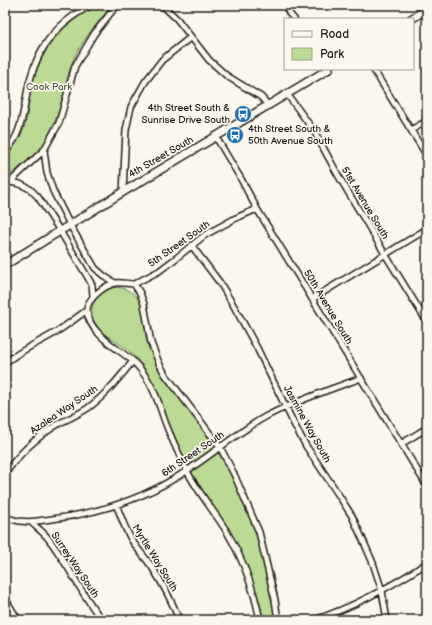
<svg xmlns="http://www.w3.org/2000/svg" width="432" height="625" font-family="'Balsamiq Sans',sans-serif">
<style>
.green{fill:#bbdb94;stroke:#6c7c58}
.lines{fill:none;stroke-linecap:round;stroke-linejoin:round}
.street-casing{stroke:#1c1c1c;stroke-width:8}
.secondary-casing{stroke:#1c1c1c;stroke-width:10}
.street{stroke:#fbf7ec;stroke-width:5}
.secondary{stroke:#fbf7ec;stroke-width:7}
.labels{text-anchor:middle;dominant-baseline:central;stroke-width:3.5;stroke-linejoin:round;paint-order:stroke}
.park-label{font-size:10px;fill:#4c5540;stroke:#fbf7ec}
.poi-label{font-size:10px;fill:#1c1c1c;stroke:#fbf7ec;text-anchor:end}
.street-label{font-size:10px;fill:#1c1c1c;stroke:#fbf7ec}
</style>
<rect width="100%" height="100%" fill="#fbf7ec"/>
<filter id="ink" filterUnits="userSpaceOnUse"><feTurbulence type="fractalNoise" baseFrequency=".025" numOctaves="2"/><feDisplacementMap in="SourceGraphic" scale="8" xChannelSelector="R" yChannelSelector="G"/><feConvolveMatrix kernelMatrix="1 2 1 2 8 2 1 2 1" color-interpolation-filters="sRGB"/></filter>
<g filter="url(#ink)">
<path class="green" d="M 99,5 L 108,5 L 110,7 C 97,24 82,40 73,60 C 68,71 67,84 63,96 C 58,113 52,135 40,149 C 30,160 17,169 5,179 L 5,157 C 15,147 23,135 26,121 C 28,114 28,106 29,99 C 37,54 58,25 99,5 Z
M 113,287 C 129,287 140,296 143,311 C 145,319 145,328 146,336 C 147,344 151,354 155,361 C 168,386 188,405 203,428 C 223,458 239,489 252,522 C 258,539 262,556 266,572 C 270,588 273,604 275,620 L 264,620 C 257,594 250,569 238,546 C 227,523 210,503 197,482 C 192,473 187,464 183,455 C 178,444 173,433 168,421 C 162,405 158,389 148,374 C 143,366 136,357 129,351 C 117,340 98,335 93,319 C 88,303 100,293 113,287 Z"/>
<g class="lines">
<g class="street-casing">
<path id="street" d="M 162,5 L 177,19 L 209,60 L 227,76 L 261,97 L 268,105
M 285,5 L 289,13 L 294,19
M 373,69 L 427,156
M 287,94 L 314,131 L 338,175 L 385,254 L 427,322
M 411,130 L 427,121
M 216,137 L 241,179 L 257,209 L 427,486
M 44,150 L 47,173 L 53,191 L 70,225 L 95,268 L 104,276 L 115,283
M 5,152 C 20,137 22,119 26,99 C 33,55 51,25 92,5
M 10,182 L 20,184 L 30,189 L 38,197 L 60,231 L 87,276 L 92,285 L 93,296
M 5,185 L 10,182 L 44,150 L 59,123 L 75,66 L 94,34 L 117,5
M 123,192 L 126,130 L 131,107 L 145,82 L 162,60 L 191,37
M 192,246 L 220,283 L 235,308 L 257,348 L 295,426 L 306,446 L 336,491 L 352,516 L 363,540 L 373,563 L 382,591 L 387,620
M 134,284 C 128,284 121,282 116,283 C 105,285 86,299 87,311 C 88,332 118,349 133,361 C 138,366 142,371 146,377 C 155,390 159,404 164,419 C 170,436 178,452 186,469 C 197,491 214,511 227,532 C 243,559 254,590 260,620
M 134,284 L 140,293 L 144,304 L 151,343 L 159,363 L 165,374 L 220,447 L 234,474 L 259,532 L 275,600 L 278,620
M 134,284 L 159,271 L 175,259 L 205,235 L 236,218 L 257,209
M 312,299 L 427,229
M 5,363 C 21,350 36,344 53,334 C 65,327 76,318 87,310
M 401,444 L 427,428
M 5,474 C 19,453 37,437 58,424 C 68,419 79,414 88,408 C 106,395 119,378 133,361
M 116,505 C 121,515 124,527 130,537 C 136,548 145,557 152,567 C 163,584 172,601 179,620
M 5,516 C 19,525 37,521 52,519 C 100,513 148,497 188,470 C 214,453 238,432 265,417 C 295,401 329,390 361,378
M 31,522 C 36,527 42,531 47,537 C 68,563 81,594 102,620
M 314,620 C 354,607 392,586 427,563"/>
</g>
<g class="secondary-casing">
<path id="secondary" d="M 411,19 L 427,9
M 5,265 L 123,192 L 329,69
M 5,600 L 17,620
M 5,619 L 6,620"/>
</g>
<use href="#street" class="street"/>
<use href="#secondary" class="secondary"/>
</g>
</g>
<defs>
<g id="bus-disc" transform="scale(0.9)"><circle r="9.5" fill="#1f6fb2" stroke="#fbf7ec"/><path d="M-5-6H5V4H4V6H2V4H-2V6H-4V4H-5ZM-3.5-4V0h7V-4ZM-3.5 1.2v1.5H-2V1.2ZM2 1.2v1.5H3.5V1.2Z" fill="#fff"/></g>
</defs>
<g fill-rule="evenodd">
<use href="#bus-disc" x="243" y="114"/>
<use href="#bus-disc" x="235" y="135"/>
</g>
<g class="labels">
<g class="park-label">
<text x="49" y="87">Cook Park</text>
</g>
<g class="poi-label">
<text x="230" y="108">4th Street South &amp;<tspan x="230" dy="12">Sunrise Drive South</tspan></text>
<text x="248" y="129" text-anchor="start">4th Street South &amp;<tspan x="248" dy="12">50th Avenue South</tspan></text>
</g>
<g class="street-label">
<text transform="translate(161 157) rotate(-30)">4th Street South</text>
<text transform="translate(365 203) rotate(59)">51st Avenue South</text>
<text transform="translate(179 244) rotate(-35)">5th Street South</text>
<text transform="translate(328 307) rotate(59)">50th Avenue South</text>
<text transform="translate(64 410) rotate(-34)">Azalea Way South</text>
<text transform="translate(307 424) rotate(61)">Jasmine Way South</text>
<text transform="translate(193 454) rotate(-34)">6th Street South</text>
<text transform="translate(155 558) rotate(58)">Myrtle Way South</text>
<text transform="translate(75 565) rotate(56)">Surrey Way South</text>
</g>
</g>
<rect width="432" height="625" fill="none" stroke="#fbf7ec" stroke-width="20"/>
<rect x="10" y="10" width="412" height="605" fill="none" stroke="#1c1c1c" stroke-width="1.5" filter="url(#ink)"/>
<rect x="284" y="18" width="130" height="52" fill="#fbf7ec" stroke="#a29f99"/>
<rect x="292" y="31" width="20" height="6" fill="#fbf7ec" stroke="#a29f99"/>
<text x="320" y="38" font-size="12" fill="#1c1c1c">Road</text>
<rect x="292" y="48" width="20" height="12" fill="#bbdb94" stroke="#a29f99"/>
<text x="320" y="58" font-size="12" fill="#1c1c1c">Park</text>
</svg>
